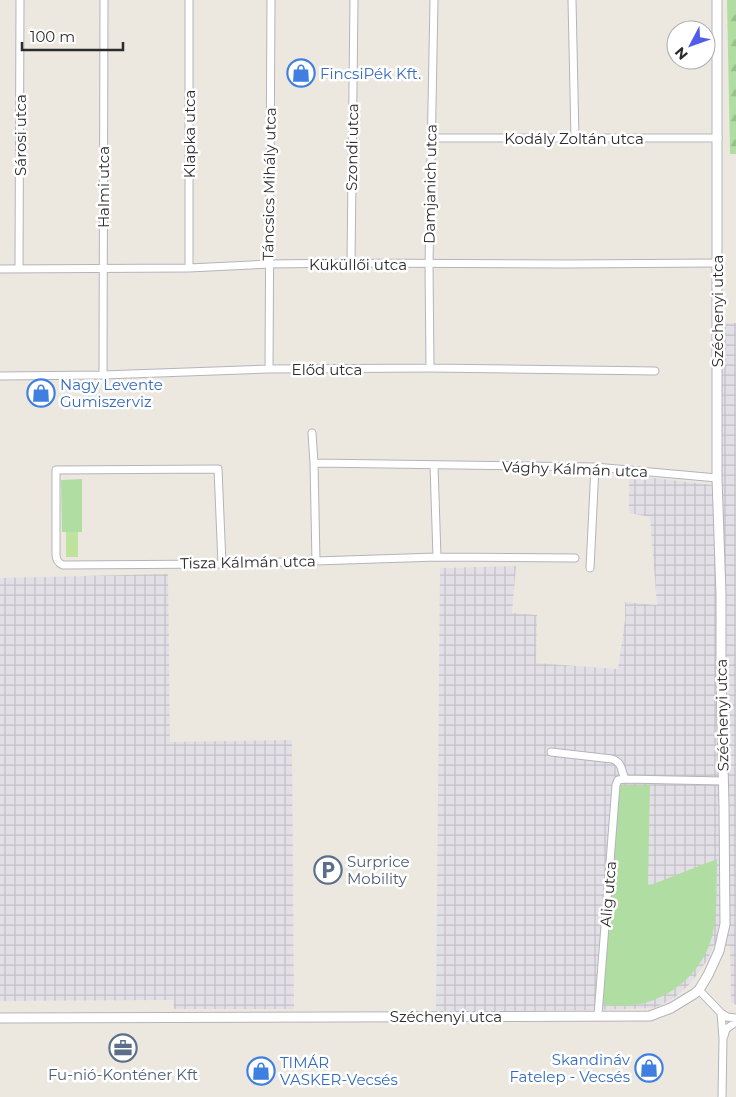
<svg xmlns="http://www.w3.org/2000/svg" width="736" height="1097" font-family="Montserrat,sans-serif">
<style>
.industrial{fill:url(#industrial-grid)}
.green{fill:#b0dda2}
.forest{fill:url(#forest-firs)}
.pitch{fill:#bee39f}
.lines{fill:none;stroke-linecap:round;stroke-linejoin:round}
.minor-casing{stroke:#b3b4be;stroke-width:9}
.tertiary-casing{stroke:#b3b4be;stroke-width:11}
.minor{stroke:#fff;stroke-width:7}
.tertiary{stroke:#fff;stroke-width:9}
.labels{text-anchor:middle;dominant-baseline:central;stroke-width:5;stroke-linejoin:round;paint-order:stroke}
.shop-label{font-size:15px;fill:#366cbe;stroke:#fff;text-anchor:start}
.street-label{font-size:15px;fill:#2c2c2c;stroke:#fff}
.service-label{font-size:15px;fill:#4e5e75;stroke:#fff;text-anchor:start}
</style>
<defs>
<pattern id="industrial-grid" width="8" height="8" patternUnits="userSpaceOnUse" patternTransform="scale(1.25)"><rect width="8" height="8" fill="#e2e0e6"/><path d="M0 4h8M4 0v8" fill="none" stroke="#c2c0c5"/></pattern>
<pattern id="forest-firs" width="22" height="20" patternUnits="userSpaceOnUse" patternTransform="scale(1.25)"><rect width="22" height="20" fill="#b0dda2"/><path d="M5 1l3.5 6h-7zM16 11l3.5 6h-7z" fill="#98be8c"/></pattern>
</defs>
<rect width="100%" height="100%" fill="#ece8e0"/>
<path class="industrial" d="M 717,323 L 736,323 L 736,1005 L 731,1002 L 730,946 L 714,945 L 708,959 L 691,983 L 673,999 L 654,1008 L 600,1010 L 436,1012 L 440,568 L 516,566 L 512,613 L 537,615 L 536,663 L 618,669 L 625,620 L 625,602 L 657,605 L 650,517 L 629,513 L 629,475 L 713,485 L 712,426 Z
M 168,574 L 170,742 L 292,740 L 294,1009 L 174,1009 L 173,1000 L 0,1001 L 0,578 Z"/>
<path class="green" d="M 82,479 L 82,532 L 62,532 L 61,480 Z
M 650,785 L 648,886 L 717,859 C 716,883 718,908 713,932 C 705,973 665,1006 622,1006 C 615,1006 607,1005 600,1004 L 616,786 Z"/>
<path class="forest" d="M 727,0 L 736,0 L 736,154 L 730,154 Z"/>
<path class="pitch" d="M 66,532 L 78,532 L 78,557 L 66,557 Z"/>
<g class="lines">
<g class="minor-casing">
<path id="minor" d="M 572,0 L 575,139
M 431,138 L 718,138
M 351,263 L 354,0
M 189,268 L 189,0
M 0,269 L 189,268 L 269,264 L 351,263 L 568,264 L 717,263
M 19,269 L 20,0
M 430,368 L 429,264 L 434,0
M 269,369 L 271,0
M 103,375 L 104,0
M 0,376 L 103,375 L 269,369 L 430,368 L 655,371
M 312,433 L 314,463
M 434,465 L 437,557 L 575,558
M 316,561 L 314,463 L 595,467 L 717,478
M 222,564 L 218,469 L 56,470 L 56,554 C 56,560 58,563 63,565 L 222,564 L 437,557
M 590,568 L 595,467
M 551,752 L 612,759 C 622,762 621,770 625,779 L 723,781
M 699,990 L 721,1013 L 727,1017 L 736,1018
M 721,1013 L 723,1038 L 722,1097
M 598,1015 L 616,785 L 618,780 L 625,779
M 724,1036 L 726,1029 L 736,1022"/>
</g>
<g class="tertiary-casing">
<path id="tertiary" d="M 0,1018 L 650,1016 L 671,1008 L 694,994 L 699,990 L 708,975 L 719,951 L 725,924 L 724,806 L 721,679 L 721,595 L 717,478 L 717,0"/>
</g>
<use href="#minor" class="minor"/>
<use href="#tertiary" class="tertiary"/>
</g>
<defs>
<g id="shop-ring" transform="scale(1.4375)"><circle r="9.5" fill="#fff" stroke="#3f7fe0" stroke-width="1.5"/><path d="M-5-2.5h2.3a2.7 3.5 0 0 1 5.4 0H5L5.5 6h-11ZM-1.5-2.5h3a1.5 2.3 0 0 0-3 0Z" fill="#3f7fe0"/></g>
<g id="parking-ring" transform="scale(1.4375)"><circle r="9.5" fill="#fff" stroke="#5c6f8a" stroke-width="1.5"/><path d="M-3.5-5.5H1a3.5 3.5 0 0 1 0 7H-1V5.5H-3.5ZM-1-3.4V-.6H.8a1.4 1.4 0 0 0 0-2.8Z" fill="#5c6f8a"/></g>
<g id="office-ring" transform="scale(1.4375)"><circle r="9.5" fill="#fff" stroke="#5c6f8a" stroke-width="1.5"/><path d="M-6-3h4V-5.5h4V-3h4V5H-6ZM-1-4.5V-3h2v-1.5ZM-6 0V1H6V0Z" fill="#5c6f8a"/></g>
</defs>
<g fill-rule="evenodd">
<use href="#shop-ring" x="301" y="73"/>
<use href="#shop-ring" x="41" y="393"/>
<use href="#parking-ring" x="328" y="870"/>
<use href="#office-ring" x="123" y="1048"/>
<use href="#shop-ring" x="649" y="1068"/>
<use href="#shop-ring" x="261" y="1071"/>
</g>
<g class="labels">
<g class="shop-label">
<text x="320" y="73">FincsiPék Kft.</text>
<text x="60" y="384">Nagy Levente<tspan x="60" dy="17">Gumiszerviz</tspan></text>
<text x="630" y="1059" text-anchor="end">Skandináv<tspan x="630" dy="17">Fatelep - Vecsés</tspan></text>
<text x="280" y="1062">TIMÁR<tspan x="280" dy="17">VASKER-Vecsés</tspan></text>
</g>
<g class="street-label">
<text transform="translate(189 134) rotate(-90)">Klapka utca</text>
<text transform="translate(20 135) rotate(-90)">Sárosi utca</text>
<text x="574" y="138">Kodály Zoltán utca</text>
<text transform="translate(352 147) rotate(-89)">Szondi utca</text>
<text transform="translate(269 184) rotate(-89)">Táncsics Mihály utca</text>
<text transform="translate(430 184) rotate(-89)">Damjanich utca</text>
<text transform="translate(103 187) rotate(-90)">Halmi utca</text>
<text x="358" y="264">Küküllői utca</text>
<text transform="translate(717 311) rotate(-90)">Széchenyi utca</text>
<text x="327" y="369">Előd utca</text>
<text transform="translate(575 469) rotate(2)">Vághy Kálmán utca</text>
<text transform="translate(248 562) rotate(-1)">Tisza Kálmán utca</text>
<text transform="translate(722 715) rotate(-91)">Széchenyi utca</text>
<text transform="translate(608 894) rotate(-85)">Alig utca</text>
<text x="446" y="1016">Széchenyi utca</text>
</g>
<g class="service-label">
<text x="347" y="861">Surprice<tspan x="347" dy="17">Mobility</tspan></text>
<text x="123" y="1074" text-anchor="middle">Fu-nió-Konténer Kft</text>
</g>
</g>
<g transform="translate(691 45) rotate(229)"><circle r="24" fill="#ffffff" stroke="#ababab"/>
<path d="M0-4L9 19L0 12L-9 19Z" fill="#515ce8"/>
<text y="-8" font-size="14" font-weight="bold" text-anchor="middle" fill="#2c2c2c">N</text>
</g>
<path d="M22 42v8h101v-8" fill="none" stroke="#2c2c2c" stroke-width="2.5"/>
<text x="30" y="42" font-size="15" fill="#2c2c2c" stroke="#ffffff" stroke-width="4" paint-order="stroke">100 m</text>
</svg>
